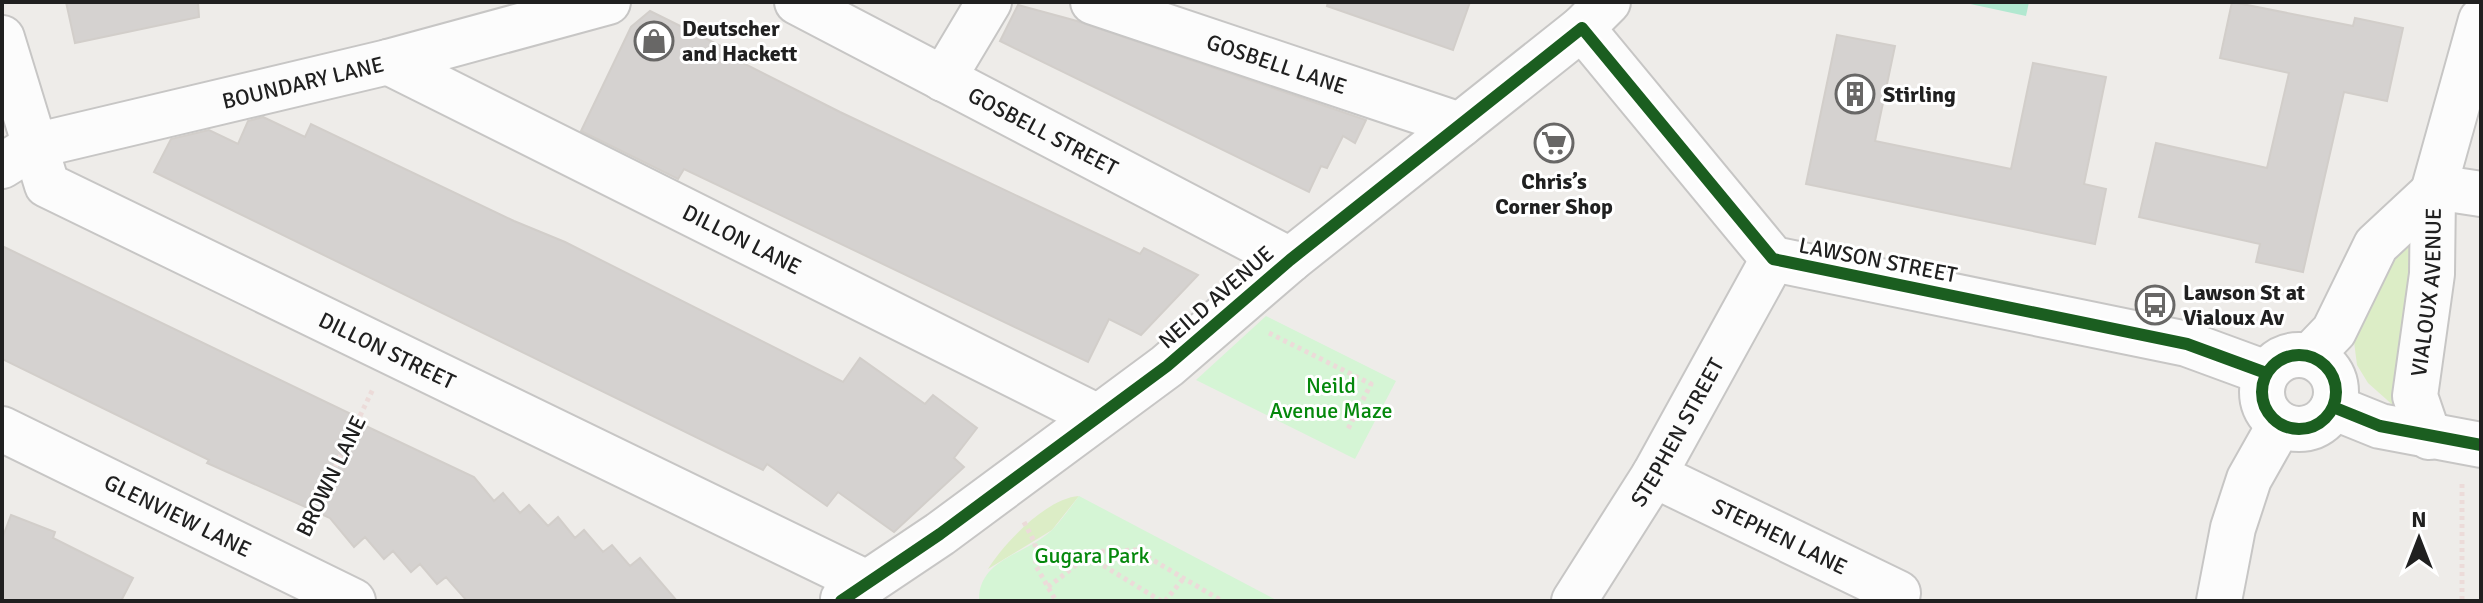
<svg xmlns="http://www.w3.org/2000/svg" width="2483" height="603" font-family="Signika,sans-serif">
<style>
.grass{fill:#dcedc6}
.park{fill:#d5f5d5}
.pitch{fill:#b1e8d0}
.building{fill:#d5d2d0;stroke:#d2ceca;stroke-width:2}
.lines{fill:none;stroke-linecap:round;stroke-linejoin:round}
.minor-casing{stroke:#c7c6c5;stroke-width:48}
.path{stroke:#ecdbd9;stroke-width:5;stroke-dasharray:4 4;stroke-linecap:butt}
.minor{stroke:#fcfcfc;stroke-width:44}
.cycleway-casing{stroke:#fff;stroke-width:17}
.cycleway{stroke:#1b5e20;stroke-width:12}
.labels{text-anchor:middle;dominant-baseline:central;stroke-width:6;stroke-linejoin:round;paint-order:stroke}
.poi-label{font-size:22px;font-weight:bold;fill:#202020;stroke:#fff;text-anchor:start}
.street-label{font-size:22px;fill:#202020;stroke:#fff}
.park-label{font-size:22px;fill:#05880c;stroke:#fff}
</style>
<rect width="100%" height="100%" fill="#eeece9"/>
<path class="grass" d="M 2416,222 L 2403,407 L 2395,407 L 2368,383 L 2357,365 L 2352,326 Z
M 1079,496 L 1052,530 L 988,569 C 1004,543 1047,498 1079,496 Z"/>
<path class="park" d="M 1266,316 L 1396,381 L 1355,459 L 1196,380 Z
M 1079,496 L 1278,601 L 979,601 C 978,559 1025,555 1051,531 C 1061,521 1070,508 1079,496 Z"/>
<path class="pitch" d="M 1961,2 L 2029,2 L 2026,16 Z"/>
<path class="building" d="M 66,2 L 198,2 L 199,17 L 75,43 Z
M 1328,2 L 1470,2 L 1453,50 L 1327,6 Z
M 2232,2 L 2353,26 L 2355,18 L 2403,28 L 2387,101 L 2344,92 L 2303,272 L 2256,262 L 2260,244 L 2139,217 L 2156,143 L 2267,168 L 2289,73 L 2220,58 Z
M 1018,5 L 1077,21 L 1366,120 L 1355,143 L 1343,136 L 1327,168 L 1321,166 L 1309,192 L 1000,41 Z
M 650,11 L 741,56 L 737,60 L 840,112 L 1140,254 L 1144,248 L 1198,275 L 1141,335 L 1109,319 L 1088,362 L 684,169 L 678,179 L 581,131 L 631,27 Z
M 1837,35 L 1895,46 L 1875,141 L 2011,169 L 2033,63 L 2106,77 L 2084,184 L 2106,189 L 2095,244 L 1806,184 Z
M 263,117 L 305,137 L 311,124 L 514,221 L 565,242 L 843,382 L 860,358 L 925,404 L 933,395 L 977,428 L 954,458 L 964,467 L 894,532 L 838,492 L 827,506 L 767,464 L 763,470 L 154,172 L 171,139 L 209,130 L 238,144 L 248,121 Z
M 2,246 L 353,415 L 351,419 L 474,477 L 494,501 L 503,493 L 520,513 L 529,505 L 548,526 L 558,517 L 575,538 L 584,530 L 603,552 L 612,545 L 630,566 L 640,558 L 677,601 L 467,601 L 446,577 L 437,584 L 420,564 L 411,572 L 393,551 L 384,559 L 365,537 L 354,547 L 330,518 L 207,463 L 209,460 L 2,359 Z
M 11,515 L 55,532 L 53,538 L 133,578 L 121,601 L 2,601 L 2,539 Z"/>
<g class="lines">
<g class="minor-casing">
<g id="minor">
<path id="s1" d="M 797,2 L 1290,260"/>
<path id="s2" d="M 1093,2 L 1460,125"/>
<path d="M 1582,28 L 1773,259 L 2187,344 L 2266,373"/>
<path id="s3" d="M 2,38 L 47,185 L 867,583"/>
<path id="s4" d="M 388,62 L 1096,416"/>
<path d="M 943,79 L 989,2"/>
<path id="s5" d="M 2,166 L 34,146 L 388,62 L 608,2"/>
<path d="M 2435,187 L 2481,194"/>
<circle cx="2299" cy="392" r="37"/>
<path d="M 2310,356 L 2334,331 L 2376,245 L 2433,192"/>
<path d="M 2333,407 L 2380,426 L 2481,445"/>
<path id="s6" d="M 2,429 L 353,601"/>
<path id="s7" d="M 2429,437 L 2415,396 L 2432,274 L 2433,192 L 2481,20"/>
<path id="s8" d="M 1654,475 L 1898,593 L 1894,601"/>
<path d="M 843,599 L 940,534 L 1167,366 L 1290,260 L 1582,28 L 1608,2"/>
<path id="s9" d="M 1574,601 L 1654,475 L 1773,259"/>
<path d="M 2219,601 L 2233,528 L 2249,479 L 2280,424"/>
</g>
</g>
<path class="path" d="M 1269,333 L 1371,384 L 1347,431
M 2462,484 L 2462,601
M 1024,522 L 1035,543 L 1036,566 L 1056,601
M 304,531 L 373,389
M 1083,553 L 1161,601
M 1048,587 L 1075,566 L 1075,555 L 1081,552 L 1136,550 L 1222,601
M 1165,601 L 1183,579"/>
<use href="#minor" class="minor"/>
<g class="cycleway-casing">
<path id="cycleway" d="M 1582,28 L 1773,259 L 2187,344 L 2266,373
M2262 392a37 37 0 1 1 74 0a37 37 0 1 1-74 0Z
M 2333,407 L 2380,426 L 2481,445
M 841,601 L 940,534 L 1167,366 L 1290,260 L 1582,28"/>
</g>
<use href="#cycleway" class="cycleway"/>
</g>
<defs>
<g id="shop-ring" transform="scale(2)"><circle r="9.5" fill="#fff" stroke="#686766" stroke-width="1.5"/><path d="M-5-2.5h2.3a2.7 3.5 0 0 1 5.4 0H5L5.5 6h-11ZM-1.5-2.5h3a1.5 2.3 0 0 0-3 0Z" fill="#686766"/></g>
<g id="building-ring" transform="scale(2)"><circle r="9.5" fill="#fff" stroke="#686766" stroke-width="1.5"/><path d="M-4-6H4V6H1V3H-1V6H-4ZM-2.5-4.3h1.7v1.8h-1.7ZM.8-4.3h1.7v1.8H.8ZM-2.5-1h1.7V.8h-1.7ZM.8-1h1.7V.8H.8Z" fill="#686766"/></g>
<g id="supermarket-ring" transform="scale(2)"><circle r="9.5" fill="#fff" stroke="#686766" stroke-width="1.5"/><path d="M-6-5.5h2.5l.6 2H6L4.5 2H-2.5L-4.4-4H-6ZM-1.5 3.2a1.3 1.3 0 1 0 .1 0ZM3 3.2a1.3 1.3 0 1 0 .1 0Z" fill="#686766"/></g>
<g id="bus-ring" transform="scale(2)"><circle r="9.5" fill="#fff" stroke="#686766" stroke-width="1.5"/><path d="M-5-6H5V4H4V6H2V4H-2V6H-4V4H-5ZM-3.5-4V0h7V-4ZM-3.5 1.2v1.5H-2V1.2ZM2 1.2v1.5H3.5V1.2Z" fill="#686766"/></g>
</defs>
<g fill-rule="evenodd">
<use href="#shop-ring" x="654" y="41"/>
<use href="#building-ring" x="1855" y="94"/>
<use href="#supermarket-ring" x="1554" y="143"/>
<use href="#bus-ring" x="2155" y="305"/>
</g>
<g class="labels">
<g class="poi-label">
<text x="682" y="28">Deutscher<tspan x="682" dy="25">and Hackett</tspan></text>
<text x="1883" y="94">Stirling</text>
<text x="1554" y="181" text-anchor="middle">Chris’s<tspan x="1554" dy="25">Corner Shop</tspan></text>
<text x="2183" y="292">Lawson St at<tspan x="2183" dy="25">Vialoux Av</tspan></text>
</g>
<g class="street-label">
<text stroke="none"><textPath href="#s2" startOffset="194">GOSBELL LANE</textPath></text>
<text stroke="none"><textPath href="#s5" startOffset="314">BOUNDARY LANE</textPath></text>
<text stroke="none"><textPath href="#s1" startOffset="278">GOSBELL STREET</textPath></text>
<text stroke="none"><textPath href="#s4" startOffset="396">DILLON LANE</textPath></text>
<text transform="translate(1878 260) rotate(11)">LAWSON STREET</text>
<text stroke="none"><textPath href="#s7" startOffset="148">VIALOUX AVENUE</textPath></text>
<text transform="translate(1216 297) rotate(-41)">NEILD AVENUE</text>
<text stroke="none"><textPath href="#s3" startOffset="532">DILLON STREET</textPath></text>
<text stroke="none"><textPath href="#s9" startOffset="198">STEPHEN STREET</textPath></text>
<text transform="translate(331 476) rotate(-64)">BROWN LANE</text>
<text stroke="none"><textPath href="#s6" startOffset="196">GLENVIEW LANE</textPath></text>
<text stroke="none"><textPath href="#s8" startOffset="140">STEPHEN LANE</textPath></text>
</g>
<g class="park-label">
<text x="1331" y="385">Neild<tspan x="1331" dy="25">Avenue Maze</tspan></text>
<text x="1092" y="555">Gugara Park</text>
</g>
</g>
<rect width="2483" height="603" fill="none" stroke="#202020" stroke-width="8"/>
<g transform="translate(2419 539)" stroke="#ffffff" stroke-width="6" paint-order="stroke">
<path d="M0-6L14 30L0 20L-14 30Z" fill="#202020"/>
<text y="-12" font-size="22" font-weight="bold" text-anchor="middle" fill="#202020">N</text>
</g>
</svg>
